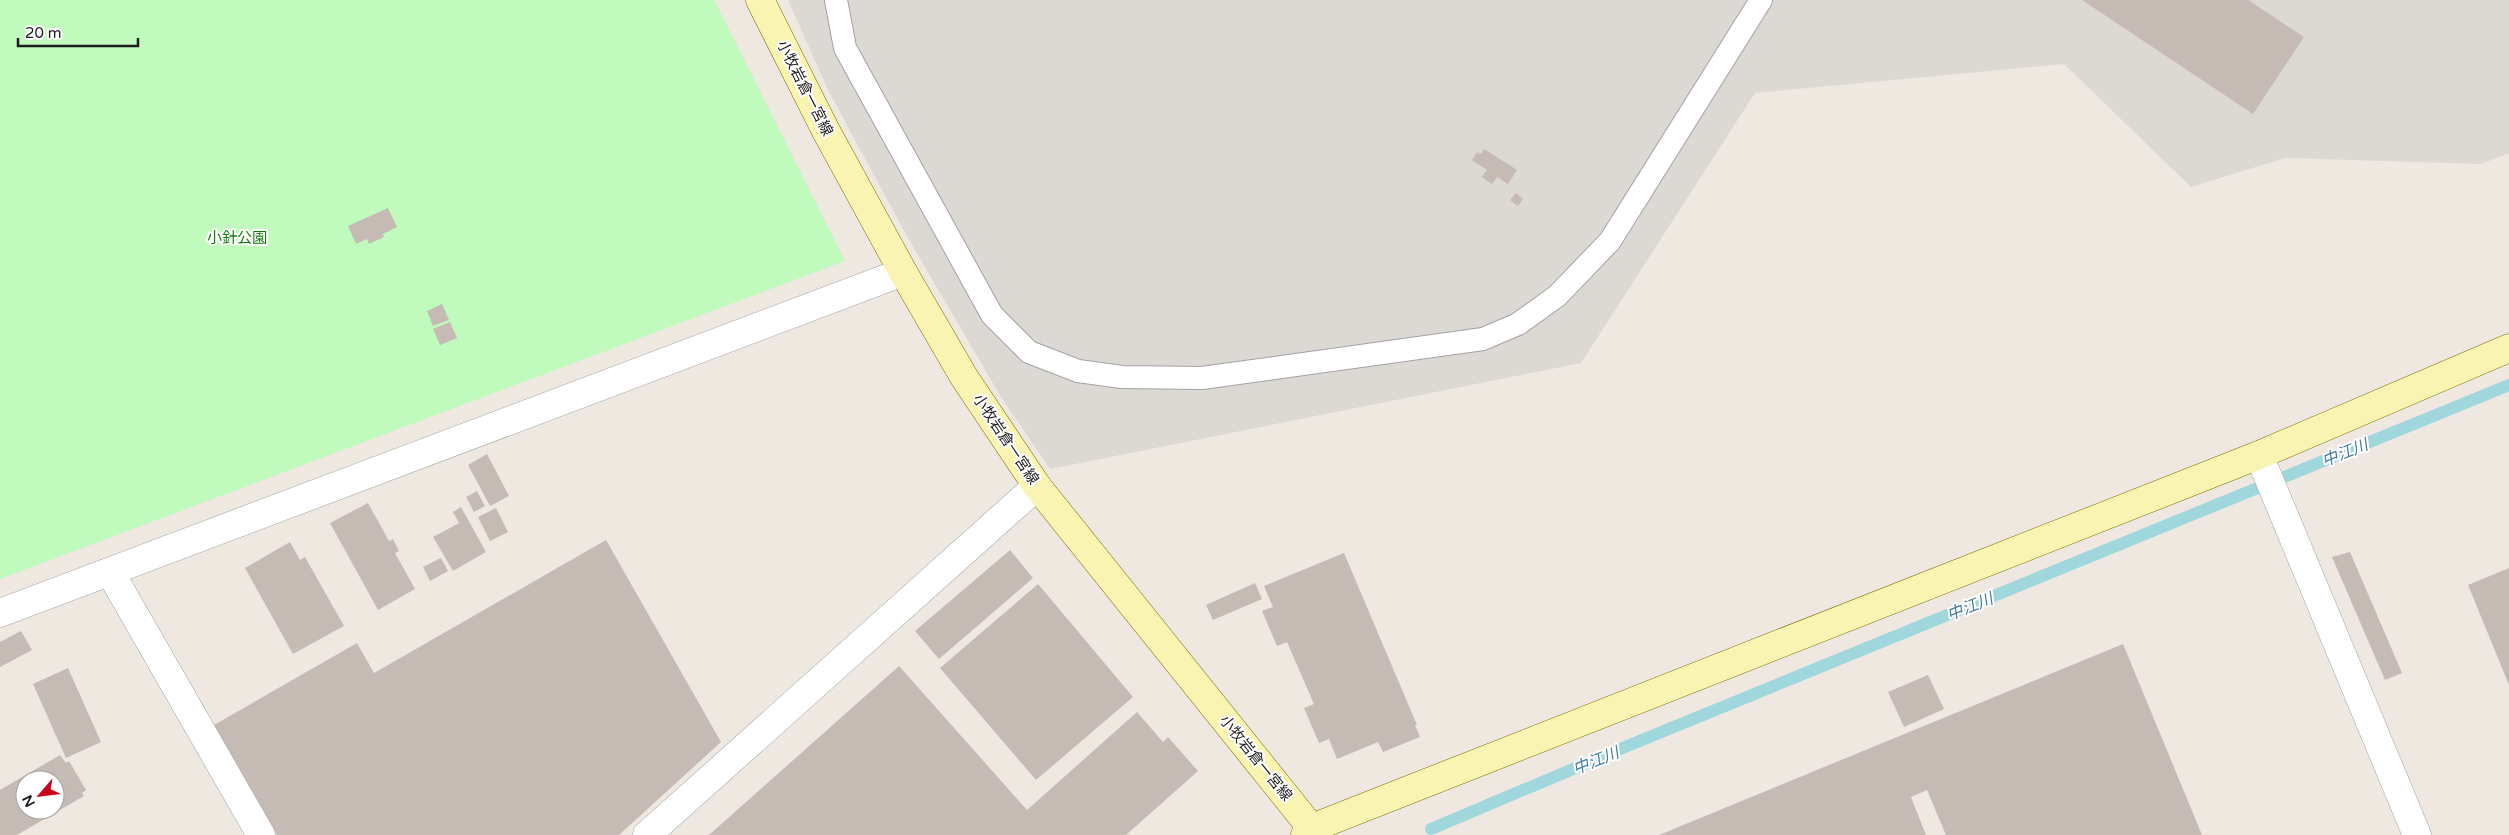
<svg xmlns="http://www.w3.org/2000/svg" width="2509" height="835" font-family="'Varela Round','Noto Sans JP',sans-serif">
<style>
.airport{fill:#dcd8d3}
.park{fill:#c0fabc}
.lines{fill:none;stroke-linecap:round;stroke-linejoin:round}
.stream{stroke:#a0d7dd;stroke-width:12}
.building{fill:#c6bab5;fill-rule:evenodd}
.lane-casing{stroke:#a3a3a3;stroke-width:24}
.street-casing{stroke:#a3a3a3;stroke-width:29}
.secondary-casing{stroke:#747102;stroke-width:29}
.lane{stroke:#fff;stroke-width:22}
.street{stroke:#fff;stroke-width:28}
.secondary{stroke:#faf4b3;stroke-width:28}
.labels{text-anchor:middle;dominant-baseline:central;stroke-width:4;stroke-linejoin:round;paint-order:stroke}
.street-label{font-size:15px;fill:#1c1c1c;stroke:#fff}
.park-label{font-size:15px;fill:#0f7c09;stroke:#fff}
.water-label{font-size:16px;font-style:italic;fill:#427c9d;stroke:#fff}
</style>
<rect width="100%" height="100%" fill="#eee8e1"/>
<path class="airport" d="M 788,0 L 2509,0 L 2509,153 L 2481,164 L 2285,158 L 2191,187 L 2064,64 L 1755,93 L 1581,363 L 1050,469 L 1001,397 L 908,238 L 829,92 Z"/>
<path class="park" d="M 0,0 L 714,0 L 845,261 L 0,579 Z"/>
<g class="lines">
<path class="stream" d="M 1431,829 L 1625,747 L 2509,385"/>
</g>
<path class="building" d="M 2082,0 L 2248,0 L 2304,37 L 2253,114 Z
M 1484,149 L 1517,170 L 1508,184 L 1497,177 L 1492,184 L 1482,177 L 1487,170 L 1472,160 L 1477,152 L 1481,154 Z
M 1516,193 L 1523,199 L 1518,206 L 1510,200 Z
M 388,208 L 397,227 L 383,234 L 384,237 L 369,244 L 367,239 L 356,244 L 348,226 Z
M 442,304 L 449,320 L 433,326 L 427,311 Z
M 450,322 L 457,338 L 440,345 L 433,329 Z
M 487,454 L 509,496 L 490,506 L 468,465 Z
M 477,491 L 485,506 L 474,512 L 466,497 Z
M 368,503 L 389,541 L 393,539 L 399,551 L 395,553 L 415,589 L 378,610 L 330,523 Z
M 461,507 L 486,552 L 453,571 L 433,537 L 459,523 L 453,512 Z
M 496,508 L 508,532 L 490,541 L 478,517 Z
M 606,540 L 721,742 L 619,835 L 277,835 L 214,725 L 357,643 L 374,673 Z
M 290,542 L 300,560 L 305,557 L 344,626 L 293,654 L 245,568 Z
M 1010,550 L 1033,578 L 939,659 L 915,631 Z
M 2350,552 L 2402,673 L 2385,680 L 2332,557 Z
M 1344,553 L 1417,725 L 1415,725 L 1420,737 L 1383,752 L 1378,742 L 1337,759 L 1329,739 L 1319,743 L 1304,708 L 1314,704 L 1287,642 L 1277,646 L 1262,611 L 1273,607 L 1264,586 Z
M 441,558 L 448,571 L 430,581 L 423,567 Z
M 2509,568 L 2509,685 L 2468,585 Z
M 1255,583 L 1262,599 L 1213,620 L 1206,605 Z
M 1038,584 L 1133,697 L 1036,780 L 940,668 Z
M 21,631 L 32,650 L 0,667 L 0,642 Z
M 2123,644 L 2202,835 L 1946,835 L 1927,790 L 1911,797 L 1926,835 L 1659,835 Z
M 899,666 L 1027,810 L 1137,712 L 1163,742 L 1168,737 L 1198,771 L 1126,835 L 709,835 Z
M 68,668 L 101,742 L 66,758 L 33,684 Z
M 1928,675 L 1944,709 L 1904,727 L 1888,692 Z
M 60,755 L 66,763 L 69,761 L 86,790 L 82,793 L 84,796 L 17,835 L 0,835 L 0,790 ZM 25,780 L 55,780 L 55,810 L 25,810 Z"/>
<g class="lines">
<g class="lane-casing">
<path id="lane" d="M 836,0 L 845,48 L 992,315 L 1029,352 L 1078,371 L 1122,377 L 1202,378 L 1483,339 L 1518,324 L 1557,296 L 1610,241 L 1761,0"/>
</g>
<g class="street-casing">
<path id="street" d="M 2259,455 L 2417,835
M 110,572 L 261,835
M 0,613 L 903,272
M 647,835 L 1037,486"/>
</g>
<g class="secondary-casing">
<path id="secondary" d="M 760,0 L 826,131 L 903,272 L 964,377 L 1037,486 L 1317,835
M 1305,835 L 1312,828 L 2259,455 L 2509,348"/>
</g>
<use href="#lane" class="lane"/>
<use href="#street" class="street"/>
<use href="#secondary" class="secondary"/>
</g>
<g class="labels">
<g class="street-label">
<text transform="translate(805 88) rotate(63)">小牧岩倉一宮線</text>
<text transform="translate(1006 439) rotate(56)">小牧岩倉一宮線</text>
<text transform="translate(1256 758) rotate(51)">小牧岩倉一宮線</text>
</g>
<g class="park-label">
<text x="237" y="238">小針公園</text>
</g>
<g class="water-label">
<text transform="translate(2345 453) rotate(-22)">中江川</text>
<text transform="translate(1970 607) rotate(-22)">中江川</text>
<text transform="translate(1596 761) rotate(-22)">中江川</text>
</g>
</g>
<g transform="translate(40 795) rotate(242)"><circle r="24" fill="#ffffff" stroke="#a4a4a4"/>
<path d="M0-4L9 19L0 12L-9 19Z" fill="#c8001b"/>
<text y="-8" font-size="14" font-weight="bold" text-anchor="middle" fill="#1c1c1c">N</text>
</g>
<path d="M18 38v8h120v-8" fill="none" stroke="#1c1c1c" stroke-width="2.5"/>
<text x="25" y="38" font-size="15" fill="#1c1c1c" stroke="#ffffff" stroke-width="4" paint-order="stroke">20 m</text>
</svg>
